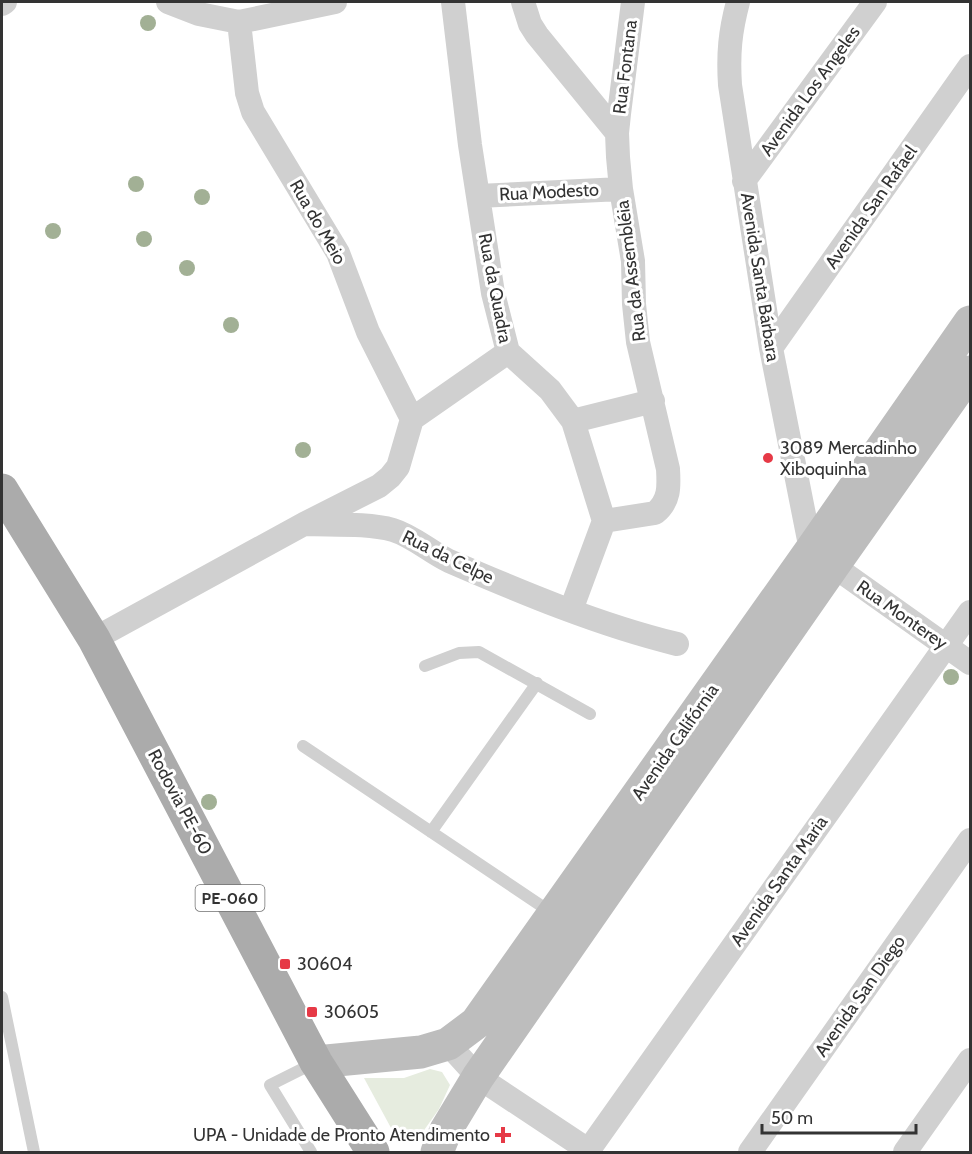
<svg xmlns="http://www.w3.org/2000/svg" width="972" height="1154" font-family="Cabin,sans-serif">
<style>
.green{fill:#e6ecdf}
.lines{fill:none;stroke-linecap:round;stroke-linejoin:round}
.lane{stroke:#d0d0d0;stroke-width:12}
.street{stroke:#d0d0d0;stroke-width:24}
.secondary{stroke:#bdbdbd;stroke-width:33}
.primary{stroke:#ababab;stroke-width:33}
.tree{fill:#a2b095}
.poi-dot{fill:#e63946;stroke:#fff;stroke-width:2}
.labels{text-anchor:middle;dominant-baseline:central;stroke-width:6;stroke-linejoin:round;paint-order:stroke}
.shield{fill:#fff;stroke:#707070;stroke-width:1.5}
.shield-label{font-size:16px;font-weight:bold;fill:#333}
.street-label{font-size:18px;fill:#333;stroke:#fff}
.poi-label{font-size:18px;fill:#333;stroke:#fff;text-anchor:start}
</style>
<rect width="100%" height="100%" fill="#fff"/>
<path class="green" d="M 430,1069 L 442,1072 L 450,1085 L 439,1109 L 415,1143 L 397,1139 L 364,1078 L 404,1078 Z"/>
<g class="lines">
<path class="lane" d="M 425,666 L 459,653 L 479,652 L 590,714
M 303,746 L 552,913
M 431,832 L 537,683
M 2,997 L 34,1152
M 311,1152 L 270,1085 L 314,1063"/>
<path class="street" d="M 168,2 L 199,14 L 239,22 L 335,2
M 453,2 L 470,145 L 493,293 L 508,352 L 550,390 L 573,421 L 604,521 L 571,610
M 523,2 L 530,24 L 537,35 L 617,133
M 738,2 C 730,32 728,54 730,85 L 771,348 L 811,550 L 970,663
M 2,4 L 5,2
M 239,22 L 247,93 L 253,112 L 338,253 L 368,332 L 412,419
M 744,181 L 875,2
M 478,196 L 621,189
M 771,348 L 970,66
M 573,421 L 653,401
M 604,521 L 655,513 C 670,501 669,486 668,469 L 638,342 L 634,304 L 633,261 L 621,189 L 618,157 L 617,133 L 619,114 L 633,2
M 306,524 C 333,525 368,523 393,530 C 413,536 430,552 449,561 C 523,593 599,625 677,644
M 94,639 L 304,524 L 379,486 L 390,477 L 398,467 L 412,419 L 508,352
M 448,1044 L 478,1077 L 591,1152
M 588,1151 L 970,612
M 750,1152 L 970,840
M 905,1152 L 970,1060"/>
<path class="secondary" d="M 316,1062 L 421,1052 L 448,1044 L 476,1023 L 811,550 L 970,322
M 437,1152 L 446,1130 L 478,1077 L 833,566 L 970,372"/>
<path class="primary" d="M 2,490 L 94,639 L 316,1062 L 373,1152"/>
</g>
<g class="tree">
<circle cx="148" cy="23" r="8"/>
<circle cx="136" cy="184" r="8"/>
<circle cx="202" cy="197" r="8"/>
<circle cx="53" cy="231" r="8"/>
<circle cx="144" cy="239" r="8"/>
<circle cx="187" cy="268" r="8"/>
<circle cx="231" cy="325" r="8"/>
<circle cx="303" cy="450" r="8"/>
<circle cx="951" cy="677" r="8"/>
<circle cx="209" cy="802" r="8"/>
</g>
<g class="poi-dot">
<circle cx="768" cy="458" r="6"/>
<rect x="279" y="958" width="12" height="12" rx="3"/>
<rect x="306" y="1006" width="12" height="12" rx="3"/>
<path d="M500 1126h6v6h6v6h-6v6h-6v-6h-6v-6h6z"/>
</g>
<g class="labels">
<rect class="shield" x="195.5" y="885" width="69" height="26" rx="4.5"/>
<g class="shield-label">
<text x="230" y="898">PE-060</text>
</g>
<g class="street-label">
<text transform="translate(625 67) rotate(-83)">Rua Fontana</text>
<text transform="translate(810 91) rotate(-54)">Avenida Los Angeles</text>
<text transform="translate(549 192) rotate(-3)">Rua Modesto</text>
<text transform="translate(871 207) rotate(-55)">Avenida San Rafael</text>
<text transform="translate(318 222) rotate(60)">Rua do Meio</text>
<text transform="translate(631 271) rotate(-97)">Rua da Assembléia</text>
<text transform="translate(760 277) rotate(81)">Avenida Santa Bárbara</text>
<text transform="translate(495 288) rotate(79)">Rua da Quadra</text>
<text transform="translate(448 557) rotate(26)">Rua da Celpe</text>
<text transform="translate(902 615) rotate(35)">Rua Monterey</text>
<text transform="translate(675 742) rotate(-55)">Avenida Califórnia</text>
<text transform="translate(180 802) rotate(62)">Rodovia PE-60</text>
<text transform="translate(779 881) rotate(-55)">Avenida Santa Maria</text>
<text transform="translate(860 996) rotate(-55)">Avenida San Diego</text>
</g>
<g class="poi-label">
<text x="780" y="448">3089 Mercadinho<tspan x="780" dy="21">Xiboquinha</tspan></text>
<text x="297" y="964">30604</text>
<text x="324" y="1012">30605</text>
<text x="490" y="1135" text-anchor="end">UPA - Unidade de Pronto Atendimento</text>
</g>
</g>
<rect width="972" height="1154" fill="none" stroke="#333333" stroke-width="6"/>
<path d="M762 1124v9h154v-9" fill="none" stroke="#333333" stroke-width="3"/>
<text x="771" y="1124" font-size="18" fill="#333333" stroke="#ffffff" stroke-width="4.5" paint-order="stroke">50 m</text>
</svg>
